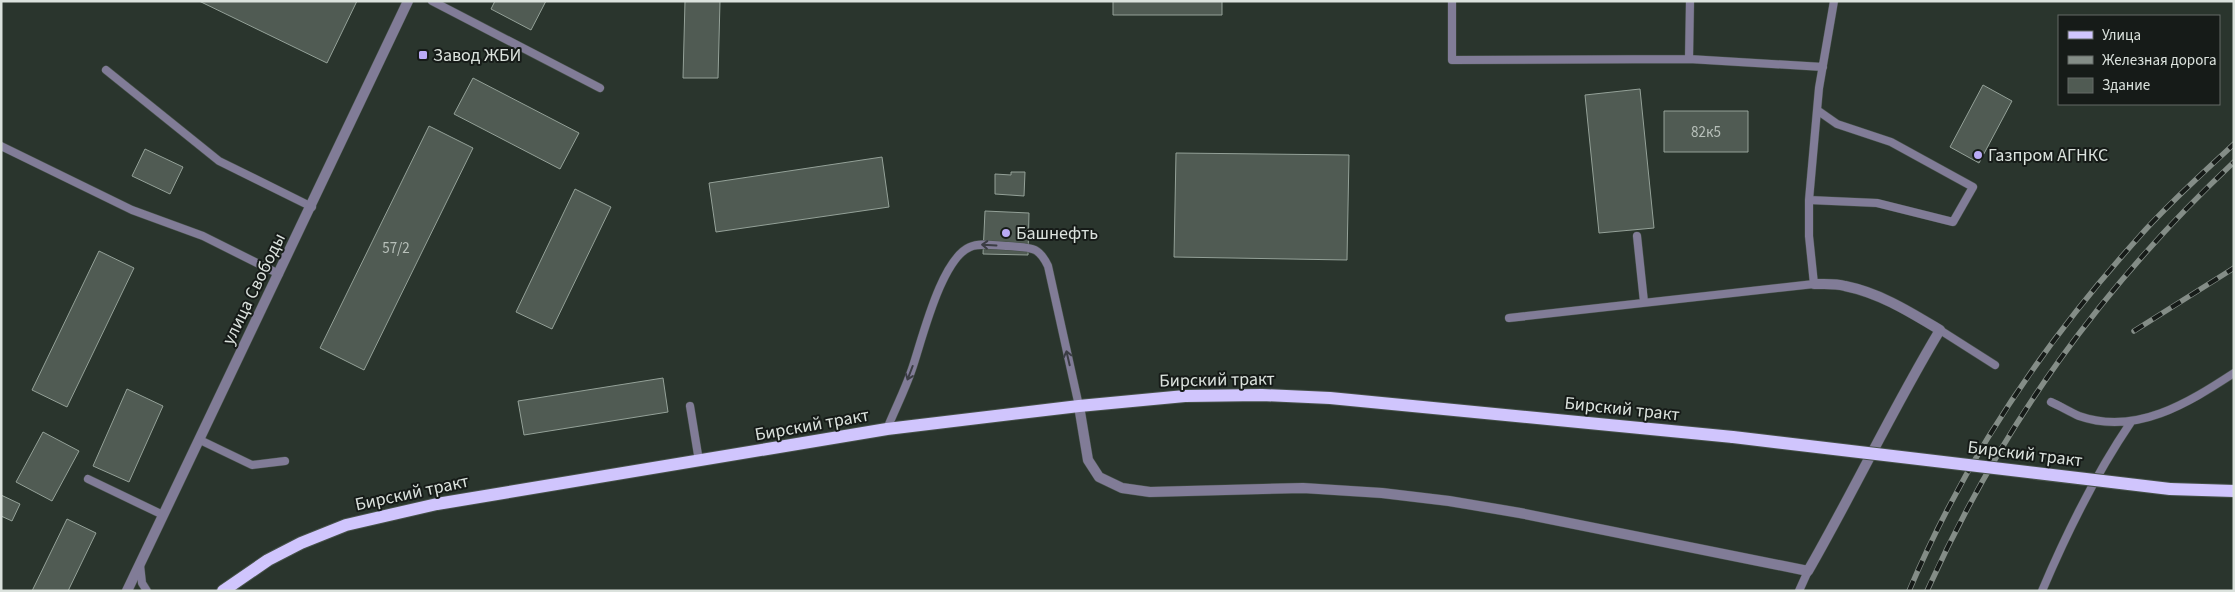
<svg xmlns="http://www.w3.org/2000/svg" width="2235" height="592" font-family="'Source Sans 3',sans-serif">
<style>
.building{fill:#505b53;stroke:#94a198}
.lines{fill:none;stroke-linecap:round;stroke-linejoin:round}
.service-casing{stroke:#465149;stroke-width:9}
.minor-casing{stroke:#465149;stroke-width:11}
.primary-casing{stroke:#465149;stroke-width:14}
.service{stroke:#817c97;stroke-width:8}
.minor{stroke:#817c97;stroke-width:10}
.primary{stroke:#d0c5fd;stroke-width:12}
.rail-casing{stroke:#848d87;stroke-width:5.5}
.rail{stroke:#161b18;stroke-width:4;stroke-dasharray:11;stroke-linecap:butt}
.primary-bridge-casing{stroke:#465149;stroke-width:14;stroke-linecap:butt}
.primary-bridge{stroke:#d0c5fd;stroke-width:12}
.oneway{stroke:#3b3d44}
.poi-dot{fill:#baaaf6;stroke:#161b18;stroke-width:2}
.labels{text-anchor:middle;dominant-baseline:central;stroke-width:4;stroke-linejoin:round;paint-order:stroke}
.number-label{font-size:15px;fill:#b8c0ba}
.poi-label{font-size:18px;fill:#dbe2dd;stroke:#161b18;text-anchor:start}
.street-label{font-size:18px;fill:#dbe2dd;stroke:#161b18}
</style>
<rect width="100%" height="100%" fill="#2a352d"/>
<path class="building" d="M 199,1 L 357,1 L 327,63 Z
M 495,1 L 546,1 L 531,30 L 491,9 Z
M 685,1 L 720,1 L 718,78 L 683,78 Z
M 1113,1 L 1222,1 L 1222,15 L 1113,15 Z
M 473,78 L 579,133 L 560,169 L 454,114 Z
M 1983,85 L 2012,101 L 1979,163 L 1950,147 Z
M 1640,89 L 1654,228 L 1599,233 L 1585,95 Z
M 1664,111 L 1748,111 L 1748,152 L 1664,152 Z
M 429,126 L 473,148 L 364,370 L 320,348 Z
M 145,149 L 183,167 L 170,194 L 132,176 Z
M 1176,153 L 1349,155 L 1347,260 L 1174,257 Z
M 882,157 L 889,207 L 716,232 L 709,183 Z
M 1011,172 L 1025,172 L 1024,196 L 995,194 L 995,174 L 1011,175 Z
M 575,189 L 611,207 L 552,329 L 516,312 Z
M 985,211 L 1029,213 L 1028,255 L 983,254 Z
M 99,251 L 134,268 L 67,407 L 32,390 Z
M 663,378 L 668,412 L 524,435 L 518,401 Z
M 127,389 L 163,406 L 129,482 L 93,466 Z
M 43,432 L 79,451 L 52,501 L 16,482 Z
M 1,495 L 20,504 L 12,521 L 1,516 Z
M 67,519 L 96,533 L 68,591 L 32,591 Z"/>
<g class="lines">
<g class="service-casing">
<path id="service" d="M 432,1 L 600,88
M 1452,1 L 1452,60 L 1689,59
M 1690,1 L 1689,59 L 1823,67
M 106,70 L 219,161 L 312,207
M 1817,110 L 1819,88 L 1834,1
M 1,146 L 132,210 L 203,236 L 279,274
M 1637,236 L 1644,302
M 1509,318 L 1814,284 L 1809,236 L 1809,200 L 1817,110 L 1837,124 L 1891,142 L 1973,187 L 1953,222 L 1877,203 L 1809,200
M 1940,330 L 1995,365
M 2051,402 C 2060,406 2070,412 2079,416 C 2136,436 2188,403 2234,373
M 690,406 L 699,461
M 887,429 C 895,409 905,390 912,369 C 922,340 941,259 970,247 C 981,242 996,246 1008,246 C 1030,248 1038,245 1048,266 L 1079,406
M 200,440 L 252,465 L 285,461
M 88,479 L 163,515
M 140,565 L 142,583 L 147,591
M 1799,591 L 1808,571
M 2042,591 C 2067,532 2095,475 2131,422"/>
</g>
<g class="minor-casing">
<path id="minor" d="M 1079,406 L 1088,460 L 1099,477 L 1122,488 L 1150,492 L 1303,488 L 1382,493 L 1449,501 L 1520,513 L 1808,571 C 1854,491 1893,408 1940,330 C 1910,312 1880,293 1845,286 C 1835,283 1824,284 1814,284
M 127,591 L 408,1"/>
</g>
<g class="primary-casing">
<path id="primary" d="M 2170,489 L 2234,491
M 223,591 L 268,560 L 301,543 L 346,525 L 437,504 L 887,429 L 1079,406 L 1185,396 L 1262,395 L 1330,398 L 1733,437"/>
</g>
<use href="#service" class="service"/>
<use href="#minor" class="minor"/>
<use href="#primary" class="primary"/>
<g class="rail-casing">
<path id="rail" d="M 2134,331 L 2234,268
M 1909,591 C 1964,461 2045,341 2139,237 C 2168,204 2202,174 2234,144
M 1927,591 C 2002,425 2101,287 2234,162"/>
</g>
<use href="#rail" class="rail"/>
<g class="primary-bridge-casing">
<path id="primary-bridge" d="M 1733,437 L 2170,489"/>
</g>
<use href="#primary-bridge" class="primary-bridge"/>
</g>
<defs><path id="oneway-shaft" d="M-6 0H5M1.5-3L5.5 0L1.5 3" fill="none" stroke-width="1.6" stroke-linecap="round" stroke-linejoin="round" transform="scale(1.25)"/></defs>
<g class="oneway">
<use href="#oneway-shaft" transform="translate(989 245) rotate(-177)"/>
<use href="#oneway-shaft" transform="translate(1068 358) rotate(-103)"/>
<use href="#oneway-shaft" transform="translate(910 373) rotate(111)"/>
</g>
<g class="poi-dot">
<rect x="418" y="50" width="10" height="10" rx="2.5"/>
<circle cx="1978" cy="155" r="5"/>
<circle cx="1006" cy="233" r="5"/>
</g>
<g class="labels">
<g class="number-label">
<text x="1706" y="132">82к5</text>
<text x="396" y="248">57/2</text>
</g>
<g class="poi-label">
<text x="433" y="55">Завод ЖБИ</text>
<text x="1988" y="155">Газпром АГНКС</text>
<text x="1016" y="233">Башнефть</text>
</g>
<g class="street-label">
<text transform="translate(254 289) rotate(-64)">улица Свободы</text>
<text transform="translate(1217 380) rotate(-1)">Бирский тракт</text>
<text transform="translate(1622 409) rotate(6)">Бирский тракт</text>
<text transform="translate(812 425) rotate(-10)">Бирский тракт</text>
<text transform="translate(2025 454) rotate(7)">Бирский тракт</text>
<text transform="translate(412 493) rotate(-12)">Бирский тракт</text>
</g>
</g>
<rect width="2235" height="592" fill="none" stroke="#dbe2dd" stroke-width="5"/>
<rect x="2058" y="15" width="162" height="90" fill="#161b18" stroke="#656b67"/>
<rect x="2068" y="31" width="25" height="8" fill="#d0c5fd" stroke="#656b67"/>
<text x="2102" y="40" font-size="15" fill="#dbe2dd">Улица</text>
<rect x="2068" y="56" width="25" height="8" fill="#848d87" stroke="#656b67"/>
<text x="2102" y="65" font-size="15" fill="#dbe2dd">Железная дорога</text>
<rect x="2068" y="78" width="25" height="15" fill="#505b53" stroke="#656b67"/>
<text x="2102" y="90" font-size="15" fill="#dbe2dd">Здание</text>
</svg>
